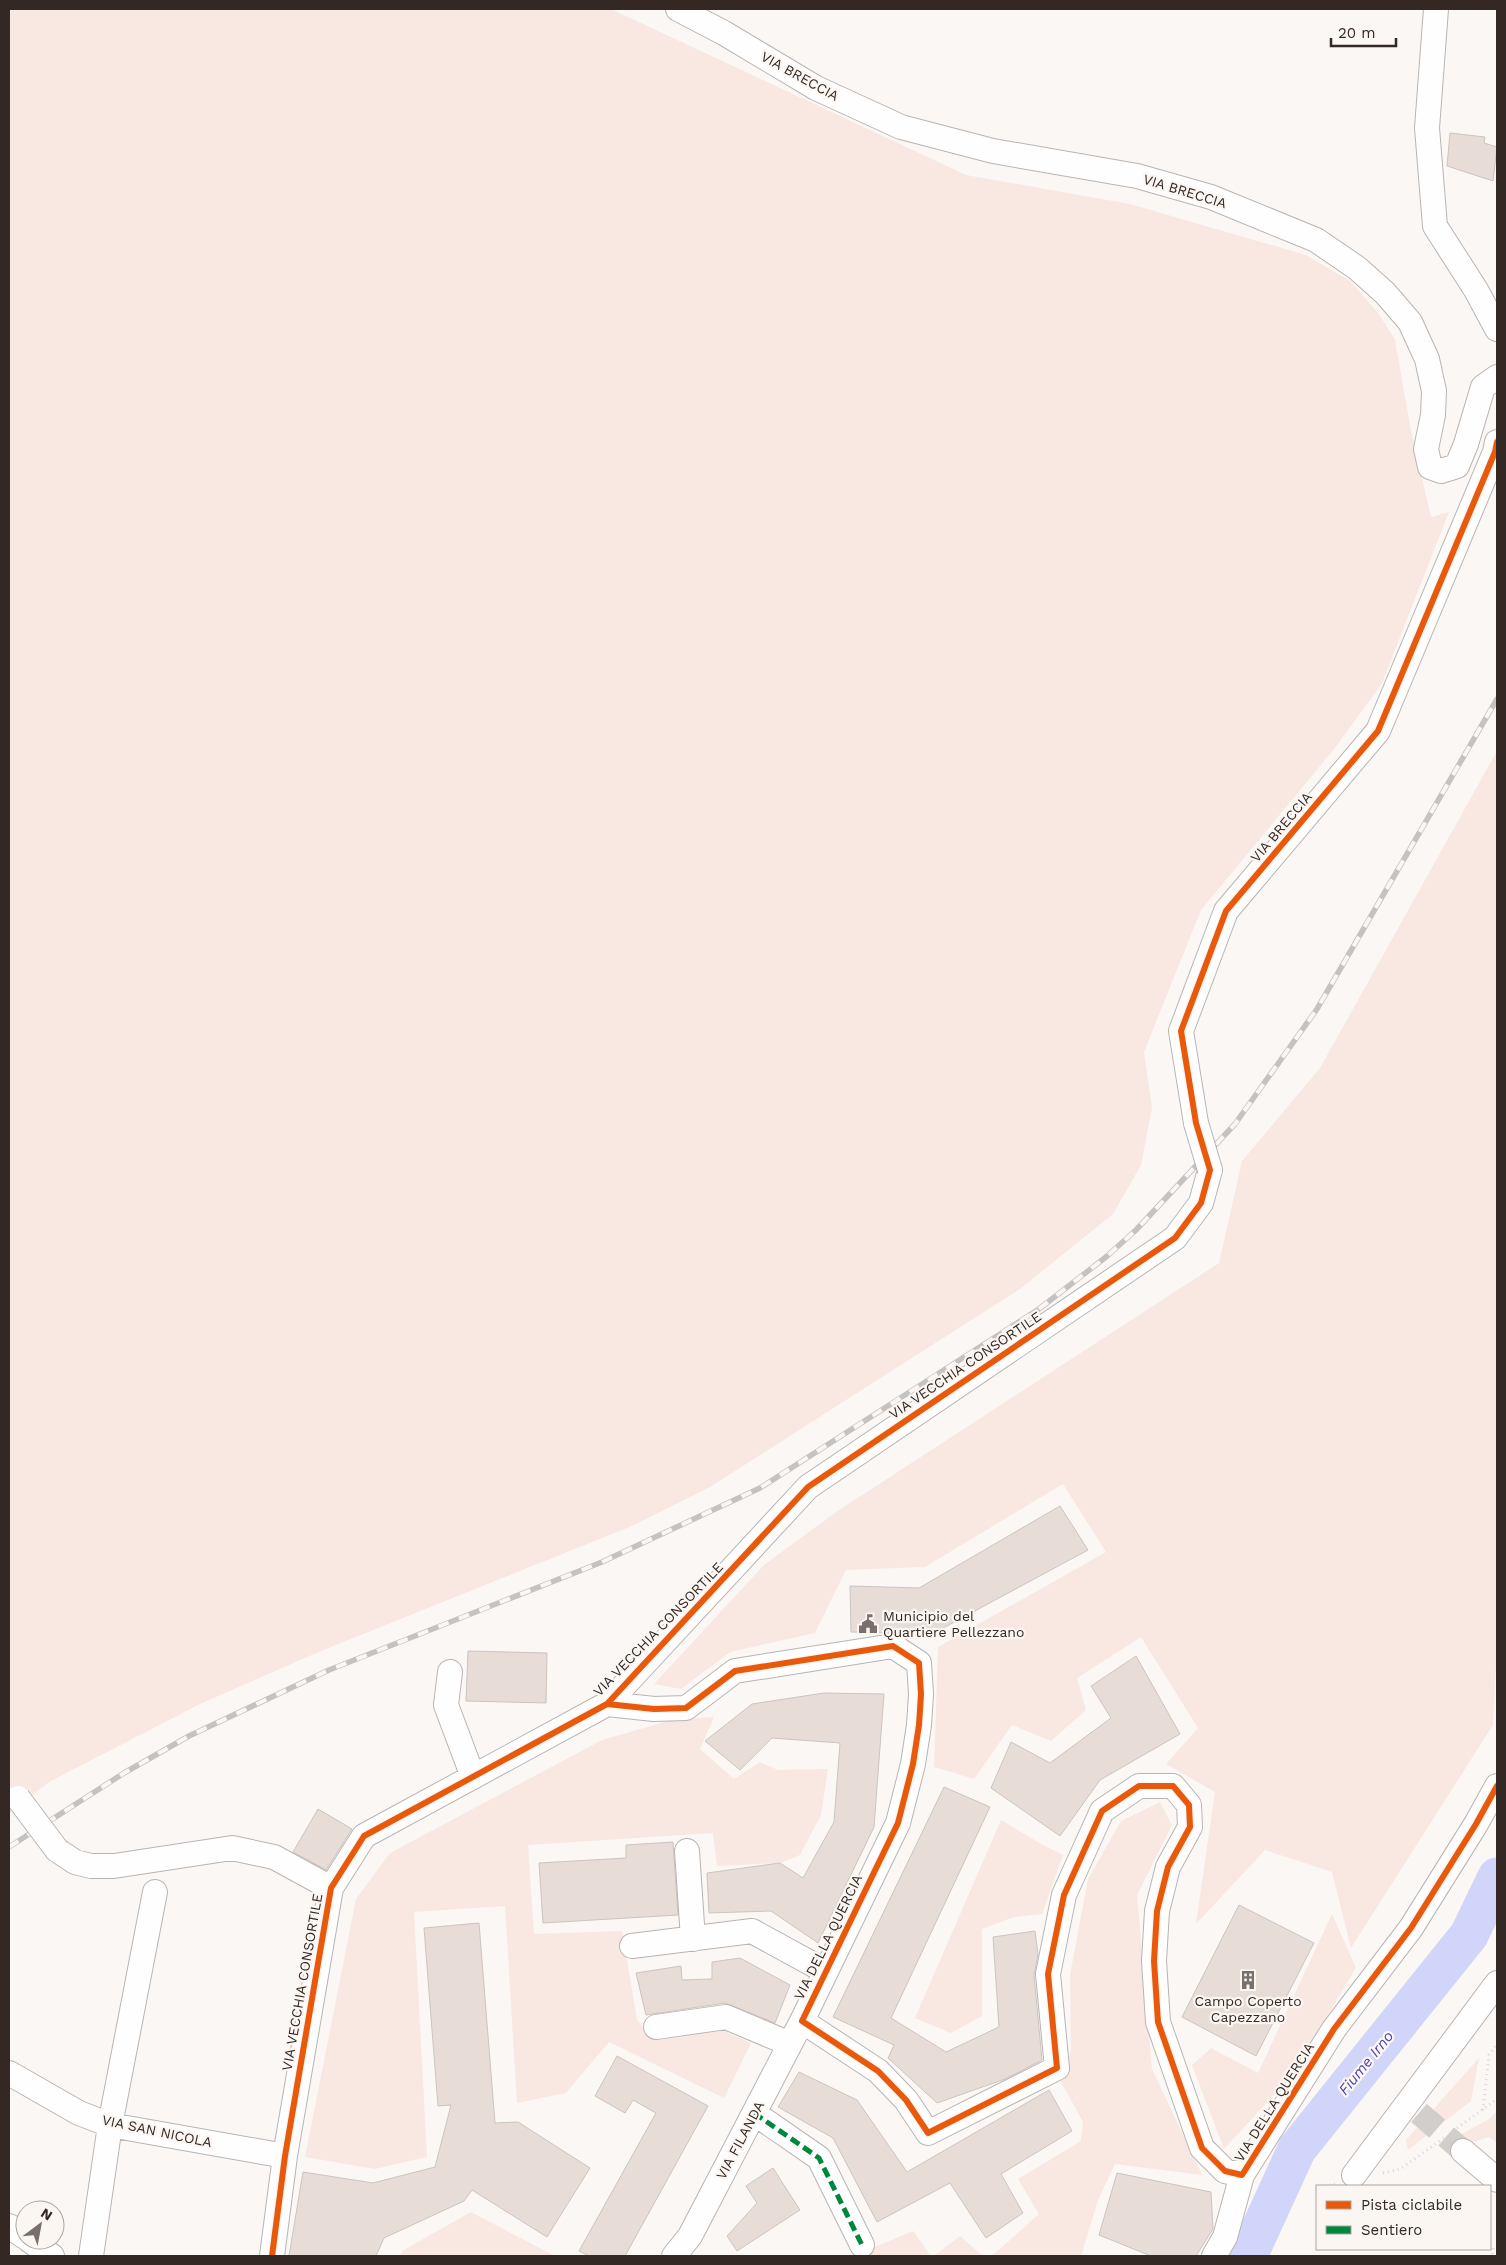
<svg xmlns="http://www.w3.org/2000/svg" width="1506" height="2265" font-family="'Work Sans',sans-serif">
<style>
.green{fill:#f9e8e1}
.lines{fill:none;stroke-linecap:round;stroke-linejoin:round}
.river{stroke:#d1d5fa;stroke-width:39}
.building{fill:#e8dcd6;stroke:#cbc4c1}
.minor-tunnel{stroke:#d2cecb;stroke-width:24;stroke-dasharray:24 12;stroke-linecap:butt}
.minor-casing{stroke:#bab4b1;stroke-width:26}
.path{stroke:#dad8d7;stroke-width:3;stroke-dasharray:1 4;stroke-linecap:butt}
.minor{stroke:#fefefe;stroke-width:24}
.rail-casing{stroke:#c4c2c2;stroke-width:5.5}
.rail{stroke:#fcf6f3;stroke-width:4;stroke-dasharray:11;stroke-linecap:butt}
.minor-bridge-casing{stroke:#bab4b1;stroke-width:26;stroke-linecap:butt}
.minor-bridge{stroke:#fefefe;stroke-width:24}
.quiet{stroke:#00873e;stroke-width:5;stroke-dasharray:10 5;stroke-linecap:butt}
.cycleway-casing{stroke:#fcf6f3;stroke-width:9}
.cycleway{stroke:#e8590c;stroke-width:6}
.labels{text-anchor:middle;dominant-baseline:central;stroke-width:4.5;stroke-linejoin:round;paint-order:stroke}
.street-label{font-size:14px;fill:#332824;stroke:#fcf6f3}
.poi-label{font-size:14px;fill:#332824;stroke:#fcf6f3;text-anchor:start}
.water-label{font-size:15px;font-style:italic;fill:#4847ab;stroke:#fcf6f3}
</style>
<rect width="100%" height="100%" fill="#faf7f5"/>
<path class="green" d="M 9,9 L 611,9 L 966,175 L 1130,204 L 1306,255 L 1350,281 L 1379,314 L 1395,340 L 1411,431 L 1431,517 L 1449,512 L 1382,683 L 1335,748 L 1201,910 L 1144,1052 L 1152,1108 L 1141,1165 L 1113,1214 L 1020,1289 L 710,1487 L 632,1526 L 321,1651 L 200,1704 L 49,1782 L 9,1814 Z
M 1497,751 L 1497,1648 L 1493,1725 L 1351,1948 L 1332,1872 L 1265,1850 L 1196,1924 L 1215,1792 L 1166,1764 L 1198,1728 L 1141,1637 L 1077,1678 L 1086,1710 L 1051,1741 L 1012,1725 L 974,1779 L 934,1767 L 938,1647 L 1106,1552 L 1063,1484 L 925,1567 L 846,1570 L 815,1633 L 730,1652 L 681,1689 L 654,1684 L 764,1565 L 836,1512 L 1219,1263 L 1242,1161 L 1320,1068 Z
M 714,1717 L 700,1749 L 734,1779 L 760,1762 L 778,1770 L 828,1769 L 821,1815 L 800,1855 L 780,1863 L 717,1866 L 713,1833 L 528,1845 L 534,1934 L 622,1931 L 637,2020 L 648,2033 L 717,2028 L 751,2043 L 724,2098 L 609,2042 L 566,2093 L 517,2103 L 505,1906 L 414,1912 L 427,2157 L 375,2169 L 305,2157 L 356,1899 L 390,1853 L 602,1740 L 672,1720 Z
M 1160,1802 L 1172,1825 L 1137,1895 L 1152,2069 L 1202,2175 L 1115,2164 L 1098,2200 L 1081,2256 L 992,2256 L 1039,2214 L 1018,2179 L 1081,2141 L 1083,2122 L 1060,2080 L 1071,2052 L 1070,1975 L 1088,1879 L 1121,1821 Z
M 1001,1820 L 1041,1844 L 1063,1855 L 1042,1914 L 1014,1917 L 982,1929 L 982,2016 L 951,2033 L 915,2018 Z
M 1332,1914 L 1356,1968 L 1290,2077 L 1224,2149 L 1192,2065 L 1211,2048 L 1258,2073 Z
M 1479,2058 L 1471,2101 L 1408,2150 L 1406,2140 Z
M 1497,2111 L 1497,2143 L 1489,2137 L 1448,2150 L 1444,2144 L 1489,2119 Z
M 471,2212 L 555,2256 L 400,2256 L 402,2251 Z
M 913,2231 L 931,2256 L 853,2256 Z
M 960,2236 L 983,2256 L 934,2256 Z"/>
<g class="lines">
<path class="river" d="M 1248,2256 L 1297,2149 L 1469,1935 L 1497,1877"/>
</g>
<path class="building" d="M 1450,133 L 1485,137 L 1484,143 L 1497,147 L 1493,181 L 1447,166 Z
M 1060,1506 L 1088,1550 L 932,1634 L 851,1632 L 850,1586 L 919,1588 Z
M 468,1651 L 547,1653 L 546,1703 L 466,1701 Z
M 1136,1656 L 1180,1734 L 1100,1780 L 1060,1836 L 991,1788 L 1011,1742 L 1050,1763 L 1111,1718 L 1091,1686 Z
M 824,1693 L 884,1694 L 874,1827 L 818,1943 L 771,1911 L 709,1913 L 707,1873 L 780,1863 L 803,1878 L 834,1822 L 840,1743 L 772,1738 L 740,1770 L 705,1741 L 752,1704 Z
M 944,1787 L 990,1807 L 891,2018 L 946,2052 L 999,2027 L 993,1937 L 1035,1931 L 1038,1954 L 1034,1975 L 1042,2060 L 1005,2079 L 937,2103 L 888,2058 L 894,2045 L 833,2017 Z
M 318,1809 L 352,1829 L 326,1870 L 293,1852 Z
M 673,1842 L 678,1915 L 543,1923 L 539,1863 L 626,1858 L 626,1845 Z
M 1239,1905 L 1314,1943 L 1256,2056 L 1182,2017 Z
M 479,1923 L 495,2123 L 518,2122 L 590,2168 L 547,2237 L 472,2190 L 464,2201 L 384,2238 L 376,2256 L 289,2256 L 303,2172 L 373,2183 L 435,2167 L 451,2105 L 438,2106 L 424,1928 Z
M 740,1958 L 790,1985 L 775,2023 L 725,2003 L 646,2015 L 636,1973 L 681,1966 L 682,1980 L 712,1979 L 712,1962 Z
M 617,2056 L 708,2106 L 625,2256 L 589,2256 L 579,2251 L 656,2113 L 633,2100 L 625,2113 L 595,2096 Z
M 799,2072 L 857,2100 L 907,2172 L 1049,2090 L 1072,2131 L 1001,2174 L 1023,2213 L 986,2238 L 950,2183 L 877,2222 L 833,2138 L 778,2107 Z
M 773,2168 L 800,2210 L 737,2251 L 727,2236 L 757,2203 L 746,2186 Z
M 1117,2173 L 1211,2192 L 1213,2229 L 1196,2256 L 1151,2256 L 1099,2235 Z"/>
<g class="lines">
<path class="minor-tunnel" d="M 1419,2113 L 1463,2151"/>
<g class="minor-casing">
<path id="minor" d="M 678,9 L 724,33 L 816,88 L 901,127 L 993,151 L 1137,176 L 1211,197 L 1316,240 L 1357,268 L 1385,293 L 1410,322 L 1427,359 L 1434,391 L 1433,415 L 1426,449 L 1430,467 L 1441,471 L 1457,466 L 1466,444 L 1483,387 L 1497,377
M 1436,9 L 1427,128 L 1435,226 L 1476,290 L 1497,329
M 1196,1123 L 1181,1031 L 1226,911 L 1378,731 L 1495,452 L 1497,442
M 450,1672 L 446,1705 L 473,1777
M 607,1704 L 654,1709 L 686,1708 L 735,1671 L 893,1646 L 919,1663 L 921,1694 L 919,1725 L 913,1764 L 898,1823 L 802,2021 L 878,2071 L 906,2100 L 928,2133 L 1057,2068 L 1048,1974 L 1064,1895 L 1102,1811 L 1139,1786 L 1173,1786 L 1189,1805 L 1190,1827 L 1168,1867 L 1157,1911 L 1154,1961 L 1158,2022 L 1202,2148 L 1225,2171 L 1242,2175 L 1334,2029 L 1411,1928 L 1476,1824 L 1497,1786
M 57,1850 L 75,1862 L 91,1866 L 114,1866 L 232,1848 L 274,1857 L 331,1888
M 687,1851 L 693,1939
M 632,1946 L 752,1931 L 825,1971
M 656,2027 L 726,2017 L 790,2044
M 9,2073 L 79,2113 L 110,2125 L 285,2156
M 754,2113 L 819,2158 L 862,2245
M 1463,2151 L 1497,2180
M 1354,2175 L 1497,1983
M 9,2226 L 25,2237
M 29,2240 L 52,2256
M 91,2256 L 110,2125 L 155,1892
M 272,2256 L 285,2156 L 331,1888 L 364,1836 L 607,1704 L 808,1487 L 1175,1238 L 1201,1203 L 1210,1170
M 674,2256 L 690,2236 L 802,2021
M 1214,2256 L 1225,2237 L 1242,2175"/>
</g>
<path class="path" d="M 1483,2110 L 1489,2055 L 1497,2044
M 1457,2128 L 1497,2099
M 1383,2173 L 1400,2169 L 1444,2138
M 1324,2186 L 1336,2184
M 1490,2244 L 1493,2249 L 1492,2256"/>
<use href="#minor" class="minor"/>
<g class="rail-casing">
<path id="rail" d="M 9,1847 L 124,1773 L 189,1736 L 329,1670 L 602,1562 L 760,1488 L 1039,1309 L 1106,1257 L 1136,1230 L 1235,1124 L 1317,1009 L 1497,699"/>
</g>
<use href="#rail" class="rail"/>
<g class="minor-bridge-casing">
<path id="minor-bridge" d="M 1196,1123 L 1210,1170
M 18,1798 L 57,1850"/>
</g>
<use href="#minor-bridge" class="minor-bridge"/>
<path class="quiet" d="M 754,2113 L 819,2158 L 862,2245"/>
<g class="cycleway-casing">
<path id="cycleway" d="M 607,1704 L 654,1709 L 686,1708 L 735,1671 L 893,1646 L 919,1663 L 921,1694 L 919,1725 L 913,1764 L 898,1823 L 802,2021 L 878,2071 L 906,2100 L 928,2133 L 1057,2068 L 1048,1974 L 1064,1895 L 1102,1811 L 1139,1786 L 1173,1786 L 1189,1805 L 1190,1827 L 1168,1867 L 1157,1911 L 1154,1961 L 1158,2022 L 1202,2148 L 1225,2171 L 1242,2175 L 1334,2029 L 1411,1928 L 1476,1824 L 1497,1786
M 272,2256 L 285,2156 L 331,1888 L 364,1836 L 607,1704 L 808,1487 L 1175,1238 L 1201,1203 L 1210,1170 L 1196,1123 L 1181,1031 L 1226,911 L 1378,731 L 1495,452 L 1497,442"/>
</g>
<use href="#cycleway" class="cycleway"/>
</g>
<defs>
<g id="civic-bare" transform="scale(1.5)"><path d="M-.6-6.5H3V-4.5H.6V-3L4-1V1h2V6H-6V1h2V-1L-.6-3ZM-1.2 2.5V6h2.4V2.5Z" fill="#79706d" stroke="#fcf6f3" stroke-width="2.5" paint-order="stroke"/></g>
<g id="building-bare" transform="scale(1.5)"><path d="M-4-6H4V6H1V3H-1V6H-4ZM-2.5-4.3h1.7v1.8h-1.7ZM.8-4.3h1.7v1.8H.8ZM-2.5-1h1.7V.8h-1.7ZM.8-1h1.7V.8H.8Z" fill="#79706d" stroke="#fcf6f3" stroke-width="2.5" paint-order="stroke"/></g>
</defs>
<g fill-rule="evenodd">
<use href="#civic-bare" x="868" y="1624"/>
<use href="#building-bare" x="1248" y="1980"/>
</g>
<g class="labels">
<g class="street-label">
<text transform="translate(800 76) rotate(29)">VIA BRECCIA</text>
<text transform="translate(1185 191) rotate(17)">VIA BRECCIA</text>
<text transform="translate(1281 827) rotate(-50)">VIA BRECCIA</text>
<text transform="translate(965 1365) rotate(-34)">VIA VECCHIA CONSORTILE</text>
<text transform="translate(658 1629) rotate(-46)">VIA VECCHIA CONSORTILE</text>
<text transform="translate(828 1937) rotate(-64)">VIA DELLA QUERCIA</text>
<text transform="translate(302 1982) rotate(-80)">VIA VECCHIA CONSORTILE</text>
<text transform="translate(1274 2102) rotate(-58)">VIA DELLA QUERCIA</text>
<text transform="translate(157 2131) rotate(12)">VIA SAN NICOLA</text>
<text transform="translate(740 2140) rotate(-62)">VIA FILANDA</text>
</g>
<g class="poi-label">
<text x="883" y="1616">Municipio del<tspan x="883" dy="16">Quartiere Pellezzano</tspan></text>
<text x="1248" y="2001" text-anchor="middle">Campo Coperto<tspan x="1248" dy="16">Capezzano</tspan></text>
</g>
<g class="water-label">
<text transform="translate(1366 2063) rotate(-51)">Fiume Irno</text>
</g>
</g>
<rect width="1506" height="2265" fill="none" stroke="#332824" stroke-width="20"/>
<rect x="1316" y="2185" width="175" height="65" fill="#fcf6f3" stroke="#aca4a0"/>
<rect x="1326" y="2201" width="25" height="8" fill="#e8590c" stroke="#aca4a0"/>
<text x="1361" y="2210" font-size="15" fill="#332824">Pista ciclabile</text>
<rect x="1326" y="2226" width="25" height="8" fill="#00873e" stroke="#aca4a0"/>
<text x="1361" y="2235" font-size="15" fill="#332824">Sentiero</text>
<g transform="translate(40 2225) rotate(32)"><circle r="24" fill="#fcf6f3" stroke="#aca4a0"/>
<path d="M0-4L9 19L0 12L-9 19Z" fill="#79706d"/>
<text y="-8" font-size="14" font-weight="bold" text-anchor="middle" fill="#332824">N</text>
</g>
<path d="M1331 38v8h65v-8" fill="none" stroke="#332824" stroke-width="2.5"/>
<text x="1338" y="38" font-size="15" fill="#332824" stroke="#fcf6f3" stroke-width="4" paint-order="stroke">20 m</text>
</svg>
